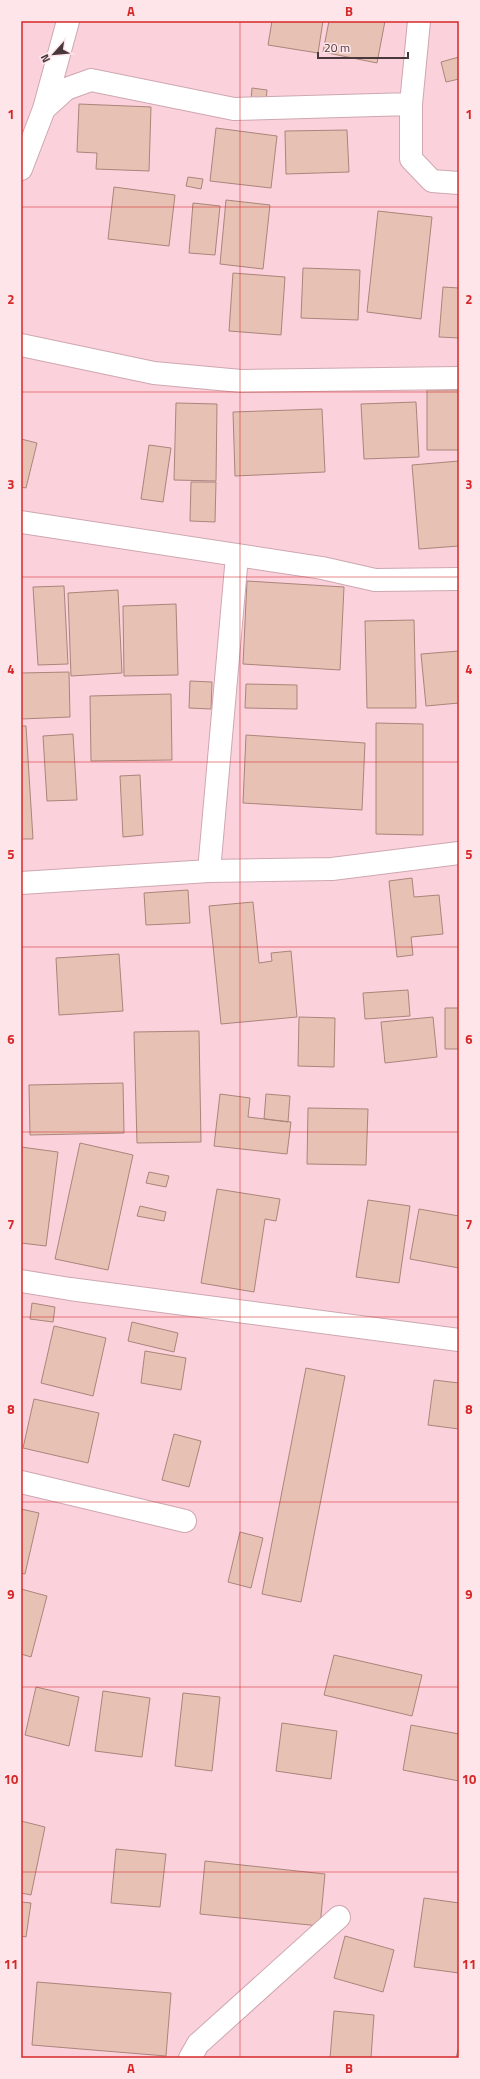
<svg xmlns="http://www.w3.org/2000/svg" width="480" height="2079" font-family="'Titillium Web',sans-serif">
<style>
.building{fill:#e8c1b5;stroke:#a9857a}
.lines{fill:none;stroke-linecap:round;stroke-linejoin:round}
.minor-casing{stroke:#cea7b0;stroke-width:24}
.minor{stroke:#fff;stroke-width:22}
.grid{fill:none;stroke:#d62828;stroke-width:1;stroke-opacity:0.55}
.neatline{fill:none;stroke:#d62828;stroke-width:1.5}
.grid-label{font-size:13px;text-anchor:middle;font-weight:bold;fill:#d62828}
</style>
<rect width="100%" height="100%" fill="#fbd2dc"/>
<path class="building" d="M 272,21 L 323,21 L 318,53 L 268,45 Z
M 329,21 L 385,21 L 377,63 L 323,52 Z
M 459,57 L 459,79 L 446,82 L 441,62 Z
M 252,88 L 267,90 L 266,102 L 251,100 Z
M 79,104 L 151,107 L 149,171 L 96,169 L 97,153 L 77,152 Z
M 216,128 L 277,136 L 271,188 L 210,181 Z
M 347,130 L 349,172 L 286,174 L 285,131 Z
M 188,177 L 203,179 L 201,189 L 186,186 Z
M 114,187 L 175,195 L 169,246 L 108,239 Z
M 226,200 L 270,205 L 263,269 L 220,264 Z
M 193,203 L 220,206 L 215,255 L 189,253 Z
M 378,211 L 432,217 L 421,319 L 367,312 Z
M 303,268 L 360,270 L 358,320 L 301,318 Z
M 233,273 L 285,277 L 281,335 L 229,331 Z
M 443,287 L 459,288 L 459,338 L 439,337 Z
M 427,390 L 459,390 L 459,450 L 427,450 Z
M 416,402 L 419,457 L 364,459 L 361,404 Z
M 176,403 L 217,404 L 216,481 L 174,480 Z
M 322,409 L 325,472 L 235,476 L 233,412 Z
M 21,439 L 37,443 L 26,488 L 21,487 Z
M 149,445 L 171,448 L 163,502 L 141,499 Z
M 459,461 L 459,546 L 419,549 L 412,465 Z
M 191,482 L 216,482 L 215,522 L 190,521 Z
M 247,581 L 344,587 L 340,670 L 243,664 Z
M 64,586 L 68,664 L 38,665 L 33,587 Z
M 118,590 L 122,673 L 71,676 L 68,593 Z
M 176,604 L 178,675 L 124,676 L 123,606 Z
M 414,620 L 416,708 L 367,708 L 365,621 Z
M 459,651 L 459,703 L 426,706 L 421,654 Z
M 69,672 L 70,717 L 21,719 L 21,673 Z
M 190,681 L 212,682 L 211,709 L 189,708 Z
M 246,684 L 297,685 L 297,709 L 245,708 Z
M 171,694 L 172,760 L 91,761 L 90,696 Z
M 376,723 L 423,724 L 423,835 L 376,834 Z
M 21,726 L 26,726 L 33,839 L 21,839 Z
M 73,734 L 77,800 L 47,801 L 43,736 Z
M 246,735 L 365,743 L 362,810 L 243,803 Z
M 140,775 L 143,835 L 123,837 L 120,776 Z
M 412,878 L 414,897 L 439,895 L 443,934 L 411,937 L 413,955 L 397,957 L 389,881 Z
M 188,890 L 190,923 L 146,925 L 144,893 Z
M 253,902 L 259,963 L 272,961 L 271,953 L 291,951 L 297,1017 L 221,1024 L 209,906 Z
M 119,954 L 123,1011 L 59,1015 L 56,958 Z
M 408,990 L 410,1016 L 365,1019 L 363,993 Z
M 445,1008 L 459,1008 L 459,1049 L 445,1049 Z
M 299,1017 L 335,1018 L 334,1067 L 298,1066 Z
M 433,1017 L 437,1057 L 385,1063 L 381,1022 Z
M 199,1031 L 201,1142 L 137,1143 L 134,1032 Z
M 123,1083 L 124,1133 L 30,1135 L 29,1085 Z
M 220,1094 L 250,1098 L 248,1117 L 291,1122 L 287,1154 L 214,1146 Z
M 266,1094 L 290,1096 L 288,1122 L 264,1119 Z
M 308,1108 L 368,1109 L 366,1165 L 307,1164 Z
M 80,1143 L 133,1155 L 108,1270 L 55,1259 Z
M 21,1147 L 58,1152 L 46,1246 L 21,1243 Z
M 149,1172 L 169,1176 L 166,1187 L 146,1183 Z
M 217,1189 L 280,1199 L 276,1221 L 265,1219 L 254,1292 L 201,1283 Z
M 368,1200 L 410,1206 L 399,1283 L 356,1277 Z
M 140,1206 L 166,1212 L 164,1221 L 137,1216 Z
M 419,1209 L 459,1216 L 459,1268 L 410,1259 Z
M 32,1303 L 55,1307 L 53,1322 L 30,1319 Z
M 132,1322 L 178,1333 L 174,1352 L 128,1341 Z
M 54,1326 L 106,1338 L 93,1396 L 41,1383 Z
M 145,1351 L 186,1358 L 181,1390 L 141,1383 Z
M 306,1368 L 345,1376 L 301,1602 L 262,1594 Z
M 434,1380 L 459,1383 L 459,1429 L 428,1425 Z
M 34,1399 L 99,1413 L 88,1463 L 23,1448 Z
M 174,1434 L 201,1441 L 189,1487 L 162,1480 Z
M 21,1509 L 39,1513 L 25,1574 L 21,1573 Z
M 240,1532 L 263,1538 L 251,1588 L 228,1582 Z
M 21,1589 L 47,1596 L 31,1657 L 21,1654 Z
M 334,1655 L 422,1675 L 412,1716 L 324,1695 Z
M 36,1687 L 79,1697 L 69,1746 L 25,1735 Z
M 103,1691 L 150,1698 L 142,1757 L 95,1751 Z
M 183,1693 L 220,1697 L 212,1771 L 175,1766 Z
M 282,1723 L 337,1731 L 331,1779 L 276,1771 Z
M 411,1725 L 459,1734 L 459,1781 L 403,1770 Z
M 21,1821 L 45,1827 L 31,1895 L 21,1893 Z
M 116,1849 L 166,1854 L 160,1907 L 111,1903 Z
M 205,1861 L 325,1874 L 320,1926 L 200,1914 Z
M 424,1898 L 459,1903 L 459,1973 L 414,1967 Z
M 21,1902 L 31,1903 L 26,1937 L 21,1936 Z
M 345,1936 L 394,1950 L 383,1992 L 334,1978 Z
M 37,1982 L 171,1993 L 166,2056 L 32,2045 Z
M 334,2011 L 374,2015 L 371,2058 L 330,2058 Z
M 459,2046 L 459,2058 L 456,2058 Z"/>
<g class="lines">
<g class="minor-casing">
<path id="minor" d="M 419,21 L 411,104 L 411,159 L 432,181 L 459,183
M 44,109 L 68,21
M 21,169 L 44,109 L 66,89 L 91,80 L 234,109 L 411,104
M 21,345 L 154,373 L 241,381 L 459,378
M 21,522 L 322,568 L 375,580 L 459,579
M 209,871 L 237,556
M 21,883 L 209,871 L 332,869 L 459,853
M 21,1281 L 70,1289 L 459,1340
M 21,1482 L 185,1521
M 190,2058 L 198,2044 L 339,1917"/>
</g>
<use href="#minor" class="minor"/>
</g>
<path class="grid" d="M 240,21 L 240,2058M 21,207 L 459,207M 21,392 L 459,392M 21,577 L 459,577M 21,762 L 459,762M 21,947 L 459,947M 21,1132 L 459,1132M 21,1317 L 459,1317M 21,1502 L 459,1502M 21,1687 L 459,1687M 21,1872 L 459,1872"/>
<rect width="480" height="2079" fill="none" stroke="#fee5ea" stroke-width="44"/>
<g transform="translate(54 54) rotate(243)" stroke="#fee5ea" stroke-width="3" paint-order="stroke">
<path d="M0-3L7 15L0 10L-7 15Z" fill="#48373b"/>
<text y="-6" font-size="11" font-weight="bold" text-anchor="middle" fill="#48373b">N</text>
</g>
<path d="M318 52v6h90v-6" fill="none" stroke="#48373b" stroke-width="2"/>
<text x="324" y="52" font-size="12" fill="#48373b" stroke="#fee5ea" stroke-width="3" paint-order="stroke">20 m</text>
<rect x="22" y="22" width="436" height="2035" class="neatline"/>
<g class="grid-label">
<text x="131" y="16">A</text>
<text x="349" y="16">B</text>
<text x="11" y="119">1</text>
<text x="469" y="119">1</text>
<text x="11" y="304">2</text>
<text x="469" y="304">2</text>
<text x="11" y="489">3</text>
<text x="469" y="489">3</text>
<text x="11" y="674">4</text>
<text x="469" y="674">4</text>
<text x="11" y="859">5</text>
<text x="469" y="859">5</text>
<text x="11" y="1044">6</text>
<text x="469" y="1044">6</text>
<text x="11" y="1229">7</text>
<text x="469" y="1229">7</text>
<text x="11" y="1414">8</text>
<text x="469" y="1414">8</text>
<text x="11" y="1599">9</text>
<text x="469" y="1599">9</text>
<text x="11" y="1784">10</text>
<text x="469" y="1784">10</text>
<text x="11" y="1969">11</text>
<text x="469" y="1969">11</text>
<text x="131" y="2073">A</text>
<text x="349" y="2073">B</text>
</g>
</svg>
